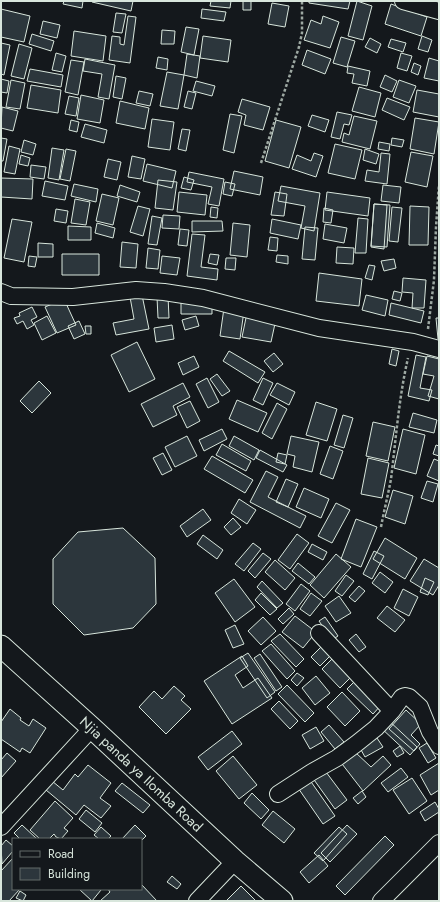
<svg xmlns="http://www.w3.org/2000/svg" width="440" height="902" font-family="Jost,sans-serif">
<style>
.building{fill:#2c363c;stroke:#d8e6dc}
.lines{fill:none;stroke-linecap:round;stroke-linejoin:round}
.minor-casing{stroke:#d8e6dc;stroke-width:18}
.tertiary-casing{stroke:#d8e6dc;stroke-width:23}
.path{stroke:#9da8a2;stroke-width:2.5;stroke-dasharray:3 2;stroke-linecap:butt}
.minor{stroke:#14181c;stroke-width:16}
.tertiary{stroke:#14181c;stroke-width:21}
.labels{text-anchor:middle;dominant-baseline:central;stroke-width:3;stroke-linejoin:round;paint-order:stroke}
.street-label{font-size:14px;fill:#d8e6dc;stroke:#14181c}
</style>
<rect width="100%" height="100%" fill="#14181c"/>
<path class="building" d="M 64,1 L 83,1 L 82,8 L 63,4 Z
M 92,1 L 133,1 L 131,11 L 92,2 Z
M 211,1 L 231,1 L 230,8 L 210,6 Z
M 243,1 L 251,1 L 251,10 L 243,10 Z
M 309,1 L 350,1 L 348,9 L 309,3 Z
M 357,1 L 372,6 L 363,40 L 348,36 Z
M 272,3 L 289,6 L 285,27 L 268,24 Z
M 391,4 L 427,17 L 421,36 L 385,24 Z
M 1,9 L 30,16 L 24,42 L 1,37 Z
M 202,9 L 226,12 L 224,21 L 201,18 Z
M 116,13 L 126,14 L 122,33 L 113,32 Z
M 128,16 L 136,17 L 130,63 L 109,60 L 112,36 L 120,37 L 120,44 L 124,45 Z
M 323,16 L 339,22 L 330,48 L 304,40 L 311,20 L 321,24 Z
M 43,21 L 60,25 L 57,38 L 40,34 Z
M 186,27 L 199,29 L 194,55 L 181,52 Z
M 162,30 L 175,31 L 174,44 L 161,44 Z
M 74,31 L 106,36 L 103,61 L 71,56 Z
M 32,34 L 54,41 L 51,51 L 29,44 Z
M 203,36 L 231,40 L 228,62 L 200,58 Z
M 422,36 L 432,40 L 428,52 L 418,49 Z
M 341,37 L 355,41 L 347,67 L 333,63 Z
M 370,38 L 381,44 L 377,53 L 365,47 Z
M 391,39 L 406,43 L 403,52 L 388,47 Z
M 1,43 L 10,45 L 4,75 L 1,74 Z
M 19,44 L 32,48 L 24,79 L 11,76 Z
M 307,50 L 331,59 L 325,74 L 302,65 Z
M 56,53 L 66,56 L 62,72 L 52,70 Z
M 401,53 L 412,56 L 407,71 L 397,68 Z
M 187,54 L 200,56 L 197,78 L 184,75 Z
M 158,57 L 168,59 L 167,70 L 156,68 Z
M 429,58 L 439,61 L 439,81 L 424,78 Z
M 85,59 L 115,65 L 109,99 L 98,97 L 102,74 L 83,71 Z
M 71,60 L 84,62 L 78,95 L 65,92 Z
M 414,63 L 421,66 L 418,75 L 411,72 Z
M 348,66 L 370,71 L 367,86 L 352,83 L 354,74 L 347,73 Z
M 30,69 L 63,75 L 61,87 L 27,81 Z
M 167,72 L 184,75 L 178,109 L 160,106 Z
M 385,75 L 397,81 L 392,92 L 380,87 Z
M 116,76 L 126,78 L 122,99 L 113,97 Z
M 1,79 L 9,81 L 7,93 L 1,92 Z
M 11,80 L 25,83 L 20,109 L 6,107 Z
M 399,80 L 416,86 L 409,103 L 393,97 Z
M 196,81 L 215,86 L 212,96 L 193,91 Z
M 31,85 L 61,90 L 58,113 L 27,108 Z
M 359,87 L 381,93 L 375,117 L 352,111 Z
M 417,90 L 439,94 L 439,117 L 413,112 Z
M 139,91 L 153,94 L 150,106 L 136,103 Z
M 188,91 L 196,93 L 192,109 L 184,107 Z
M 81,95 L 104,100 L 100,123 L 77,119 Z
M 69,96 L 79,98 L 76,116 L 65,114 Z
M 387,98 L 410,107 L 404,120 L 382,110 Z
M 242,99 L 270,107 L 263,130 L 244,125 L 246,115 L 238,112 Z
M 120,101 L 149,108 L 145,129 L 116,123 Z
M 2,107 L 18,111 L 13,131 L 1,128 Z
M 337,112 L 352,115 L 349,125 L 344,124 L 340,139 L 331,137 Z
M 230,114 L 242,116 L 234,153 L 223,150 Z
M 312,115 L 329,120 L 325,132 L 308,126 Z
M 354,116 L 377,121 L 370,149 L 342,142 L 344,133 L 349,135 Z
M 415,118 L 439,122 L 434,154 L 410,149 Z
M 152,119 L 174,122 L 170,150 L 148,147 Z
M 71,120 L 79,122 L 77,132 L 69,130 Z
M 276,120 L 301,127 L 289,168 L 265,161 Z
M 85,124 L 107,130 L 104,143 L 81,137 Z
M 182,129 L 190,130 L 186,151 L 178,149 Z
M 1,138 L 7,139 L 3,161 L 1,161 Z
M 392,138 L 404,140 L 402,147 L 391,145 Z
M 24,140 L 36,144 L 33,155 L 21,152 Z
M 379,142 L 390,144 L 389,151 L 378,149 Z
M 335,144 L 362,150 L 355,179 L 328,173 Z
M 9,146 L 20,149 L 15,174 L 4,172 Z
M 52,148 L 64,150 L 59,180 L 48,178 Z
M 66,149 L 76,151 L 70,181 L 60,179 Z
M 365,149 L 379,154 L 376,164 L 363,160 Z
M 411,152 L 433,156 L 427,187 L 405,182 Z
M 314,153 L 323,156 L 316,177 L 292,169 L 297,155 L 311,161 Z
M 381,153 L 390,154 L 387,184 L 365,181 L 367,170 L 379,172 Z
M 21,155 L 30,158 L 28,166 L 19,164 Z
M 132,156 L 145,159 L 141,179 L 128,177 Z
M 108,159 L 121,162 L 117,180 L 104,177 Z
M 147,164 L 176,171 L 172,188 L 143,181 Z
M 31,165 L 46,167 L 44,179 L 30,177 Z
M 234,171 L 263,177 L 260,195 L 230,189 Z
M 189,172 L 224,179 L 219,206 L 208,204 L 212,187 L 187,182 Z
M 184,177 L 194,180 L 191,190 L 181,188 Z
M 1,178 L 33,179 L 32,199 L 1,197 Z
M 158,180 L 177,182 L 173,210 L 155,208 Z
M 45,181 L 68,186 L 65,200 L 42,196 Z
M 225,182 L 235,184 L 232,196 L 223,194 Z
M 74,184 L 98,189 L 96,202 L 71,196 Z
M 120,185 L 140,192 L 137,202 L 117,196 Z
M 383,185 L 401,187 L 399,203 L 381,201 Z
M 281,186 L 320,193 L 314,231 L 301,228 L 305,206 L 278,201 Z
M 179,192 L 207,195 L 205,215 L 177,212 Z
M 275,192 L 287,194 L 284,216 L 271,215 Z
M 327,192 L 370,198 L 368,216 L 325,210 Z
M 102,194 L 119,198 L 113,225 L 96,221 Z
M 75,199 L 90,202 L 86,225 L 71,223 Z
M 374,204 L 390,205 L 387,247 L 371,246 Z
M 374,204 L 387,205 L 384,249 L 371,247 Z
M 138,206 L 150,209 L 143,236 L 130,232 Z
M 410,206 L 429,207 L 428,245 L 409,245 Z
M 211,207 L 218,208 L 217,218 L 210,217 Z
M 392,207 L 402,208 L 398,242 L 389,241 Z
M 324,208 L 333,210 L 331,223 L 323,222 Z
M 56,209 L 68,211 L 66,223 L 54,221 Z
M 163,215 L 180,216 L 179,229 L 162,228 Z
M 152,216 L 162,218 L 157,245 L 148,244 Z
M 358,218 L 368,219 L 366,253 L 355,253 Z
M 12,219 L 32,222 L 24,262 L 4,258 Z
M 272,219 L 301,225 L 298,239 L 270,233 Z
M 192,221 L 222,221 L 223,231 L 192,232 Z
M 97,223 L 115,228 L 113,238 L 95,233 Z
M 233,223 L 250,225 L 247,257 L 230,255 Z
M 325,224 L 347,228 L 344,243 L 323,239 Z
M 68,226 L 91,227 L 91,240 L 68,240 Z
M 305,227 L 318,228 L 315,260 L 302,259 Z
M 180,229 L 189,230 L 187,246 L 178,245 Z
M 192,234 L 205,235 L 201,267 L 218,269 L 217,280 L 187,276 Z
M 270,237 L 278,238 L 277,251 L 268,250 Z
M 122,242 L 138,244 L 136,268 L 120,267 Z
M 38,243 L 53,244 L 53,257 L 38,257 Z
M 337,247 L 354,248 L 353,264 L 336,263 Z
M 148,248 L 160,250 L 158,269 L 146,268 Z
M 62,254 L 99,254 L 99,275 L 62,275 Z
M 210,254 L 219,255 L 217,265 L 208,263 Z
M 277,255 L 288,256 L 288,264 L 276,262 Z
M 29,256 L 37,257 L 35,267 L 28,266 Z
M 162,256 L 180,258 L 177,275 L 160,273 Z
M 226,258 L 236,258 L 235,270 L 225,269 Z
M 394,259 L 396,268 L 384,271 L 381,261 Z
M 369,265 L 375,266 L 372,280 L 365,278 Z
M 319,273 L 362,279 L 359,306 L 316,301 Z
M 403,278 L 426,280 L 424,308 L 412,308 L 413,293 L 402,292 Z
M 394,291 L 402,293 L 400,301 L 392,299 Z
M 142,295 L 149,329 L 116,335 L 113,323 L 134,319 L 130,297 Z
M 366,295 L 388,300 L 385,316 L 362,310 Z
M 168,296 L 169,318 L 158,318 L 157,297 Z
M 64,299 L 76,325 L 57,333 L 45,307 Z
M 181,301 L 212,302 L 212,314 L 181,314 Z
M 391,303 L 424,311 L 421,323 L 389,315 Z
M 32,307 L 37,317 L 31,320 L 34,325 L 27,329 L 23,321 L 17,324 L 14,318 L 20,316 L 19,313 Z
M 224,308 L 244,311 L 240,339 L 220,336 Z
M 247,313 L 276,319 L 271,342 L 242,337 Z
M 47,316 L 56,333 L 42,340 L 34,323 Z
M 196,316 L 199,326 L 185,330 L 182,320 Z
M 436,318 L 439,318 L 439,339 L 438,339 Z
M 79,321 L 85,334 L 74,339 L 68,326 Z
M 172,325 L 174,339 L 156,342 L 154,328 Z
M 85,326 L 91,326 L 91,334 L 86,334 Z
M 137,342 L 155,379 L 129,392 L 111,355 Z
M 392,349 L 399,351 L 396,366 L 389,364 Z
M 229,351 L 265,372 L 258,383 L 223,361 Z
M 274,353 L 283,364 L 273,372 L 264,361 Z
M 416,355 L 426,357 L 420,388 L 432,390 L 429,401 L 408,396 Z
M 194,356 L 199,367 L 183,375 L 178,363 Z
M 427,356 L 439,359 L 439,399 L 428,396 L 434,376 L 423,374 Z
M 217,374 L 230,391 L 222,396 L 210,379 Z
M 207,378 L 219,402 L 208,408 L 196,384 Z
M 263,378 L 273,383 L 263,405 L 253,400 Z
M 39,381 L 51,393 L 32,413 L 20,401 Z
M 183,383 L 190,397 L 173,406 L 177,415 L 153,427 L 141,404 Z
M 277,383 L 295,392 L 289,405 L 270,395 Z
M 237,400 L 267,413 L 258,432 L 229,419 Z
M 190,401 L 200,421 L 187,428 L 177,407 Z
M 316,402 L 337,409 L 327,441 L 306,435 Z
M 277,403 L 287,409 L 272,439 L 262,433 Z
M 413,413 L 437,420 L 434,433 L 409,427 Z
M 343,415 L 353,418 L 344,448 L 334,445 Z
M 373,422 L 395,427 L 388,461 L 366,456 Z
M 222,429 L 227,439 L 204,451 L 199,440 Z
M 403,429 L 425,435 L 416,474 L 394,468 Z
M 187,436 L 197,456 L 175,467 L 165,447 Z
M 234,436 L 259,450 L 254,460 L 229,446 Z
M 291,436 L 319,442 L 312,472 L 293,467 L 295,456 L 287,454 Z
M 222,444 L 251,461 L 246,471 L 216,455 Z
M 436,445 L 439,446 L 439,456 L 433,454 Z
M 330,446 L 343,451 L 333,479 L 320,474 Z
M 260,450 L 287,465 L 283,472 L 256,458 Z
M 163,453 L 172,470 L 162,475 L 153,458 Z
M 278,453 L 287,455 L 285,464 L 276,462 Z
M 212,456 L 253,480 L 245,493 L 204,469 Z
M 368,458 L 389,463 L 382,498 L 361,494 Z
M 434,459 L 439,461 L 439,481 L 427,476 Z
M 266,471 L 278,477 L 268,497 L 306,516 L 300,528 L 250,502 Z
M 286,479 L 298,484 L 288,507 L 276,502 Z
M 427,481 L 438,484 L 433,502 L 421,498 Z
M 304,488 L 329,499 L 321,518 L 296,507 Z
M 393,490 L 413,496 L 405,524 L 385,517 Z
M 239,499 L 256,510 L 247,524 L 231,513 Z
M 336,503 L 350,510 L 332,543 L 318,536 Z
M 203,509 L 211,520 L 187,537 L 180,526 Z
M 233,518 L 241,527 L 231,535 L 224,527 Z
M 356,519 L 377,527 L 361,567 L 341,559 Z
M 123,528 L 155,558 L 156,604 L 133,628 L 84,635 L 53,604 L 53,559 L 78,532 Z
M 297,534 L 309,543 L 290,569 L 278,560 Z
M 203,535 L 223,550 L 217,559 L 197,544 Z
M 385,538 L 417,558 L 405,579 L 373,559 Z
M 253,543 L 261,549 L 244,571 L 235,564 Z
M 312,544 L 327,552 L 323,560 L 308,552 Z
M 374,551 L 384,556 L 372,579 L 363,574 Z
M 263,553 L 271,559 L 255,578 L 248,571 Z
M 336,554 L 351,567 L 324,598 L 310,585 Z
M 424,559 L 439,568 L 439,585 L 433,595 L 410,581 Z
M 275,560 L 295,578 L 285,590 L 265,572 Z
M 298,563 L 315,577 L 309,584 L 292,571 Z
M 380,572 L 393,582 L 385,593 L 372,583 Z
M 346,575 L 354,581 L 342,596 L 335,591 Z
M 425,578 L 434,582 L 428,595 L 420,592 Z
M 234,579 L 255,607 L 235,622 L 215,593 Z
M 262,581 L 283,603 L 277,608 L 257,587 Z
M 301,584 L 310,591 L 295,611 L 286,604 Z
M 359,586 L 365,591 L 355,602 L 349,597 Z
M 403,589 L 418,597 L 409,616 L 394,608 Z
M 261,593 L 277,609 L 270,615 L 255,600 Z
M 311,593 L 322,601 L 310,616 L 300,609 Z
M 339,596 L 351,613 L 336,622 L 325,606 Z
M 387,606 L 405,620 L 395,632 L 377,618 Z
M 289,608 L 294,614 L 283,624 L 278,619 Z
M 295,616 L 316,632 L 303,648 L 282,632 Z
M 263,617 L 276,631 L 261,645 L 248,631 Z
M 325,617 L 338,636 L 332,640 L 319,621 Z
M 235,625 L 244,644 L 233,648 L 225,630 Z
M 280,634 L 304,659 L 296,667 L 271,641 Z
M 356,634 L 366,647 L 359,652 L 349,640 Z
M 271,644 L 295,671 L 287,679 L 262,651 Z
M 322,646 L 331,655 L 320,666 L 311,657 Z
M 248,653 L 275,692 L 267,698 L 240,658 Z
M 260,654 L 282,687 L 276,691 L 254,658 Z
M 242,656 L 248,666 L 235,675 L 243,688 L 258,678 L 272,698 L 232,724 L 204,681 Z
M 333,658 L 352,676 L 340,688 L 322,669 Z
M 297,673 L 304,678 L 297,686 L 291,680 Z
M 316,676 L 330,693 L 315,705 L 302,688 Z
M 357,679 L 382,704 L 373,714 L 347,689 Z
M 287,685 L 314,713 L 305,722 L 278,694 Z
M 174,686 L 185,696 L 181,700 L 191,709 L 166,734 L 139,707 L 154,691 L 162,699 Z
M 342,692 L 360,711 L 345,726 L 327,707 Z
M 279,701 L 298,721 L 290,729 L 271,709 Z
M 10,709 L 21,718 L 20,720 L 29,726 L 33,719 L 46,728 L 30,753 L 22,748 L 20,752 L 1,739 L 1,722 Z
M 406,710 L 421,724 L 411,735 L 420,744 L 414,751 L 389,729 Z
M 387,719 L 417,747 L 410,755 L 380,727 Z
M 329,725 L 344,742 L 335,749 L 321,732 Z
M 316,727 L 324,741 L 310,749 L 302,735 Z
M 232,731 L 242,744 L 208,770 L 198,757 Z
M 377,738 L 383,747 L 365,757 L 360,748 Z
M 427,743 L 436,758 L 428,763 L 419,748 Z
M 400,746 L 404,753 L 397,757 L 393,751 Z
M 355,752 L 371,767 L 383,756 L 391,765 L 363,791 L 339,760 Z
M 7,753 L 16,761 L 1,778 L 1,760 Z
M 233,756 L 257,785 L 239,799 L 216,771 Z
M 439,763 L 439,790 L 431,795 L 420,775 Z
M 88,765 L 111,783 L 100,798 L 111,806 L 101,818 L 84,805 L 76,815 L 46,790 L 52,781 L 63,790 L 75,774 L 78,777 Z
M 323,768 L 347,800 L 335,809 L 312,777 Z
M 401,768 L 408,777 L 388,792 L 381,783 Z
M 307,776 L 335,816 L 323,824 L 296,785 Z
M 412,778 L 427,801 L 409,814 L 393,790 Z
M 122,783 L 150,805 L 143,813 L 115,791 Z
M 362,791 L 366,797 L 358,804 L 353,798 Z
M 252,793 L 269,810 L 261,819 L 244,803 Z
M 55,801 L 73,818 L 64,828 L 68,831 L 61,839 L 56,837 L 54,834 L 49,839 L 40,839 L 30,830 Z
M 435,802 L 439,809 L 439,812 L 425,821 L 420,812 Z
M 86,810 L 102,823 L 95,832 L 79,819 Z
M 273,811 L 295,829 L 284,843 L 262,825 Z
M 22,825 L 37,839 L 20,839 L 14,833 Z
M 135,825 L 146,836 L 141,841 L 141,839 L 122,839 Z
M 347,825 L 357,834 L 330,862 L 321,853 Z
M 101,827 L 111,836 L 108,839 L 99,839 L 94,835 Z
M 339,827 L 347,834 L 323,861 L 314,853 Z
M 385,836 L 394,845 L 345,895 L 336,886 Z
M 6,840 L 13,846 L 13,851 L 2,864 L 1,846 Z
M 319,855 L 328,866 L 309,883 L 300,872 Z
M 13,858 L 13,889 L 20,889 L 9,901 L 1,901 L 1,871 Z
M 172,876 L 181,884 L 177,889 L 167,882 Z
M 141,884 L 157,901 L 100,901 L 110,892 L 108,889 L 141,889 Z
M 241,886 L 256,901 L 226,901 Z
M 79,889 L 100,889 L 101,890 L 92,901 Z
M 20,891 L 26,895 L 23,901 L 16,898 Z"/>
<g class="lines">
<g class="minor-casing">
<path id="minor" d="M 403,1 L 439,11
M 1,292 L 11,296 L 73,297 L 136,290 L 164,292 L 203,298 L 319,328 L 413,342 L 439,349
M 319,633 L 392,711
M 278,794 L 312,772 L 337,758 L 356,744 L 376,728 L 392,711 L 402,697 L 405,696 L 409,697 L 420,707 L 430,732 L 439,746
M 1,827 L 92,728
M 197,901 L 235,861
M 381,901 L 439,843"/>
</g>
<g class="tertiary-casing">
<g id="tertiary">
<path id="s1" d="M 1,646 L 92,728 L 235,861 L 282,901"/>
</g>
</g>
<path class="path" d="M 261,163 L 299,47 L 302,33 L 302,1
M 428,329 L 434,280 L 436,227 L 439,185
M 381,527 C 384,511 388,495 391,479 C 396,438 399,397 408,358"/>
<use href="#minor" class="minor"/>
<use href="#tertiary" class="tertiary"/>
</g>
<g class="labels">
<g class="street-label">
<text stroke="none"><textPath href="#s1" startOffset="190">Njia panda ya Ilomba Road</textPath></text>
</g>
</g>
<rect width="440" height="902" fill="none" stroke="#d8e6dc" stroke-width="4"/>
<rect x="12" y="838" width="130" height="52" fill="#14181c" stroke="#626a69"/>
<rect x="20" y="851" width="20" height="6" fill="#14181c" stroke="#626a69"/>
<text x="48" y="858" font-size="12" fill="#d8e6dc">Road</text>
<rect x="20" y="868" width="20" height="12" fill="#2c363c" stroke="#626a69"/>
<text x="48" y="878" font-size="12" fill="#d8e6dc">Building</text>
</svg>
